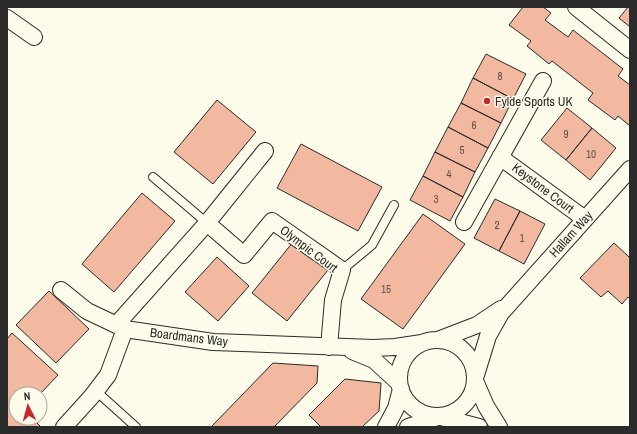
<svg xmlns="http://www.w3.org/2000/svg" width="637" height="434" font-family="'Archivo Narrow',sans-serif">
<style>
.building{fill:#f2b8a0;stroke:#2b2b2b}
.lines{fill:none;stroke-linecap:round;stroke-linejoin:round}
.lane-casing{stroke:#2b2b2b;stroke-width:10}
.street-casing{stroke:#2b2b2b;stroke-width:18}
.lane{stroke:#fdfbea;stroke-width:8}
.street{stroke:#fdfbea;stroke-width:16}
.poi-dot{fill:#c62828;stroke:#fdfbea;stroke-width:1.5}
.labels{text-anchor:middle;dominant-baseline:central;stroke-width:3;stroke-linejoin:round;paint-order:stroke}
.number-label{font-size:11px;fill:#5d4e48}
.poi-label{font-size:13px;fill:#2b2b2b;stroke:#fdfbea;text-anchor:start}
.street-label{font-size:13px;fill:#2b2b2b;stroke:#fdfbea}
</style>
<rect width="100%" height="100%" fill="#fdfbea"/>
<path class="building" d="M 523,7 L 543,7 L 551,13 L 545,20 L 568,37 L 573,30 L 623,69 L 618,76 L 630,85 L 630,126 L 618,116 L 615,120 L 588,100 L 593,93 L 552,61 L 549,64 L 527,46 L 531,41 L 509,25 Z
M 628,7 L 630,7 L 630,27 L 619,18 Z
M 486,54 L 526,74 L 513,99 L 473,78 Z
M 473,78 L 513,99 L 501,123 L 461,103 Z
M 217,100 L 256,132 L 213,184 L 174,152 Z
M 461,103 L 501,123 L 488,148 L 448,127 Z
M 567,108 L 592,128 L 566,160 L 541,140 Z
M 448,127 L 488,148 L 475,172 L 435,152 Z
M 592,128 L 616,148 L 590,180 L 566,160 Z
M 301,144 L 382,187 L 358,231 L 277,188 Z
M 435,152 L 475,172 L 463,197 L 423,176 Z
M 423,176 L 463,197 L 450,221 L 410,200 Z
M 142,193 L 175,221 L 114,292 L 82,264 Z
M 495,199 L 520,211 L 499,251 L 474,238 Z
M 520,211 L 545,224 L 524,264 L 499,251 Z
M 423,214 L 465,244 L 403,329 L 361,299 Z
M 293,242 L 328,270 L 287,321 L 252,293 Z
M 614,243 L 629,257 L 630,256 L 630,299 L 628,297 L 622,304 L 608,291 L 601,297 L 580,278 Z
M 217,257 L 249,286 L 218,321 L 185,292 Z
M 49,291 L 89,329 L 56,363 L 16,325 Z
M 12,333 L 58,375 L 40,394 L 16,394 L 16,418 L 32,418 L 41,427 L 7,427 L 7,339 Z
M 273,363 L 318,366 L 317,383 L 274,427 L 211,427 Z
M 345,379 L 381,383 L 379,411 L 362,427 L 321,427 L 309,415 Z"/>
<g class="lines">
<g class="lane-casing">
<path id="lane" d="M 153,177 L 207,223
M 342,270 L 372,245 L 394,205
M 96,391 L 136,427"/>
</g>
<g class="street-casing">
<path id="street" d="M 576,7 L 630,50
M 7,18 L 34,37
M 500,157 L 585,219
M 464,222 L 543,81
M 207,223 L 265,151
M 61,290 L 87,311 L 125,329 L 213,342 L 373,348 L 395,347 L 422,343
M 117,324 L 207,223 L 244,255 L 272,221 L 342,270 L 333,300 L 329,347
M399 378a38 38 0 1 1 76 0a38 38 0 1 1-76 0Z
M 438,340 L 477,325 L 501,309
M 352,351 L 374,360 L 399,383
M 476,375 L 488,336 L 501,313 L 630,169
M 476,383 L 486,406 L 499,427
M 441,417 L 479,427
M 64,427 L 92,396 L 108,375 L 125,329
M 386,427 L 396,408 L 401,389
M 408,427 L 438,417"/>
</g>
<use href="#lane" class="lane"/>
<use href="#street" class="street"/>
</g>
<circle class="poi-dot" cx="487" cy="101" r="4"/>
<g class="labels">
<g class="number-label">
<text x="500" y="76">8</text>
<text x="474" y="125">6</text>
<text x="566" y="134">9</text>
<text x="462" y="150">5</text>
<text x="591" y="154">10</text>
<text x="449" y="174">4</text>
<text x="436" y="199">3</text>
<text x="497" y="225">2</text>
<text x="522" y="238">1</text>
<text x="386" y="289">15</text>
</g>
<g class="poi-label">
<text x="495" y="101">Fylde Sports UK</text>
</g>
<g class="street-label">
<text transform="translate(543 188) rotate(37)">Keystone Court</text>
<text transform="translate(571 234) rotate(-48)">Hallam Way</text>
<text transform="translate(309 249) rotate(37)">Olympic Court</text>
<text transform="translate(189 337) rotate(7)">Boardmans Way</text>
</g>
</g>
<rect width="637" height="434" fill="none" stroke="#2b2b2b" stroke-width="16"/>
<g transform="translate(28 406) rotate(354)"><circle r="19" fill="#fdfbea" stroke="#a9a89e"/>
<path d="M0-3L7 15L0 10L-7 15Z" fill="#c62828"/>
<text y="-6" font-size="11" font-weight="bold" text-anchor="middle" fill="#2b2b2b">N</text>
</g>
</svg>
